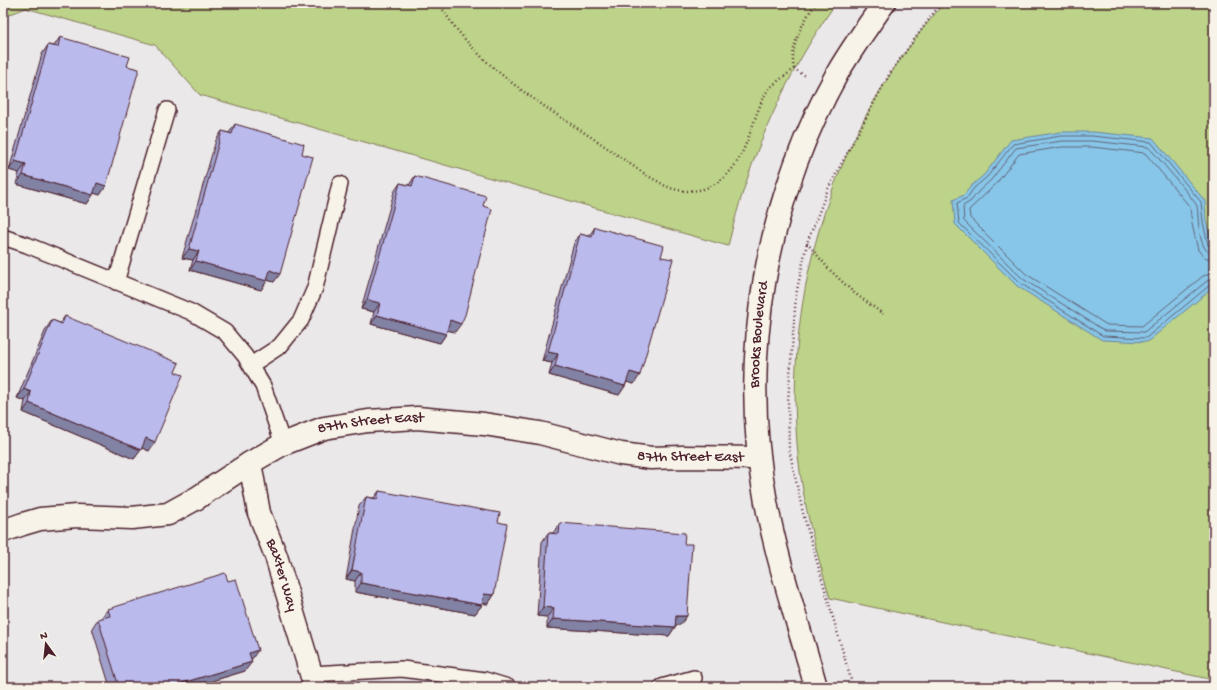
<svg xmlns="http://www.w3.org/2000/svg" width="1217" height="690" font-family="'Gochi Hand',sans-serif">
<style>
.green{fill:#bcd389;stroke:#83795a}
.water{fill:#87c6e8;stroke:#6f839c}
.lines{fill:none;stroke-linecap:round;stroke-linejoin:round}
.shore{stroke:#626277;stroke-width:1}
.service-casing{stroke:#4a1f2b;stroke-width:18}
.minor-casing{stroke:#4a1f2b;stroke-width:25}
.path{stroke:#4a1f2b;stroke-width:2.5;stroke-dasharray:1 3;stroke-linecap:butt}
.service{stroke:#f7f3e8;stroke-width:15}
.minor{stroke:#f7f3e8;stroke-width:22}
.wall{fill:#a0a0cb;stroke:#4a1f2b}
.shaded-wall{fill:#8282a5;stroke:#4a1f2b}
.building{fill:#babaec;stroke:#4a1f2b}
.labels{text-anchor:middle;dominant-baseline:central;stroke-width:3;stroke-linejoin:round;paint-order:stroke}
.street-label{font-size:15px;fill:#4a1f2b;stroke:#f7f3e8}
</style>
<rect width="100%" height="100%" fill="#ebe8e9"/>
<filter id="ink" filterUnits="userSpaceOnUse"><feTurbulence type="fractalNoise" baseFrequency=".025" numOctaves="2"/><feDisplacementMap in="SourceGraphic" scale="8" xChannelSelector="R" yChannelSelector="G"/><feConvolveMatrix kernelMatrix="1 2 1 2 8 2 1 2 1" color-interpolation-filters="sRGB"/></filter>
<g filter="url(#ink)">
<path class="green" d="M 3,3 L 836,3 C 784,77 749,158 728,246 L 200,95 L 155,45 L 26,8 L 3,17 Z
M 944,3 L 1214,3 L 1214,680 L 830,598 C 816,551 803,504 798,455 C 782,289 835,128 944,3 Z"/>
<path class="water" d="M 1061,132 L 1093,132 L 1153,138 L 1205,201 L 1206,221 L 1214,252 L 1214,287 L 1147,342 L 1102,340 L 1017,286 L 955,224 L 953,200 L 964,195 L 971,186 L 984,175 L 1011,140 Z"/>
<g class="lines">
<path class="shore" d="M 1214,249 L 1211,248 L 1208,245 L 1203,222 L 1201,202 L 1151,142 L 1092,136 L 1061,136 L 1013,144 L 987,177 L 974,188 L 967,198 L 957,203 L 959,223 L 1020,283 L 1103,336 L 1146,338 L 1210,285 L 1214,284
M 1214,254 C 1197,253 1199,218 1197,206 C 1195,201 1154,152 1148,147 L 1092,141 L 1062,141 L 1016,148 L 991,180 L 978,192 L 971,201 L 963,206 L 964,221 L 1023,279 L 1105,331 L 1144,332 L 1207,281 L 1214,279
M 1214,260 L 1204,257 L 1198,250 L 1192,224 L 1190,207 L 1145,153 L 1092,147 L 1062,147 L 1019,154 L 996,184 L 969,210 L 970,218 L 1026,274 L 1107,325 L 1142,326 L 1203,276 L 1214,273"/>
<g class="service-casing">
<path id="service" d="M 3,237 L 27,245 L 191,312 L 225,332 L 245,356 L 263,386 L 283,444
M 116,282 L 167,110
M 251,365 L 280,346 L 301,320 L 315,288 L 340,184
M 311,674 L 402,669 L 485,680 L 508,687
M 662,687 L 694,678"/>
</g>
<g class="minor-casing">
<g id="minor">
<path id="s1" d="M 250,463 L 259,513 L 276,556 L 315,687"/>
<path id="s2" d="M 3,531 L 23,524 L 40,519 L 77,516 L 132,518 L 168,514 L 197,498 L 250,463 L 283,444 L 324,428 L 368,421 L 417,418 L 484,424 L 540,433 L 621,454 L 651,458 L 682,457 L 759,458"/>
<path id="s3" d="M 816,687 C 799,626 778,565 766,502 C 738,356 766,201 838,72 C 852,48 868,26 884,3"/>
</g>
</g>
<path class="path" d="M 439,3 C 475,66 541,104 600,143 C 618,155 636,169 655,180 C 660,182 664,186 668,187 C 682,193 700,192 713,185 C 747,167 749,124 766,93 C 772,84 785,76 794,69 L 806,76
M 794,69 C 789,47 803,21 816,3
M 807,243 L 828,268 L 853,292 L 883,314
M 853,687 L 803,513 L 789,449 L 788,401 L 796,295 L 807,243 L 828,189 L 890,73 L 941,3"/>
<use href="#service" class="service"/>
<use href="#minor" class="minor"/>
</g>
<path class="wall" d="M 60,37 L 127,66 L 106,186 L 100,195 L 94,193 L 87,204 L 16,184 L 19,173 L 9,170 L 42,54 L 48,45 L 54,46 Z
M 235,124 L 274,282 L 267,280 L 261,290 L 190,270 L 193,260 L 182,258 L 216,140 L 222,131 L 229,133 Z
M 415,176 L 483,206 L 455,332 L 447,330 L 446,334 L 440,343 L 371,324 L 374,312 L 361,309 L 394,192 L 400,183 L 409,185 Z
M 595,227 L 661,257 L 634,384 L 627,382 L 625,386 L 619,395 L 549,375 L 552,363 L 542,361 L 574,243 L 580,234 L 589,236 Z
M 65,316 L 175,372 L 149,451 L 142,448 L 134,459 L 23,412 L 25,401 L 17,398 L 46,329 L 52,320 L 60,323 Z
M 379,491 L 498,522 L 494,595 L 488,604 L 482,603 L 482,605 L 475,614 L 355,592 L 355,581 L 346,579 L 359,506 L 366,497 L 374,498 Z
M 560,523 L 684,544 L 680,625 L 676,625 L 675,627 L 669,636 L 547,628 L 547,617 L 537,616 L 542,542 L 548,533 L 553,533 Z
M 108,609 L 252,659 L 251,660 L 245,671 L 192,687 L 110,687 L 92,628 L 98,619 L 101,618 Z"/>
<path class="shaded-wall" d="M 15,161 L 26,164 L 19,173 L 9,170 Z
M 23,175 L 93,195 L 87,204 L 16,184 Z
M 97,183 L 106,186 L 100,195 L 90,192 Z
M 189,249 L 199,251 L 193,260 L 182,258 Z
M 196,261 L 267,281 L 261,290 L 190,270 Z
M 270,270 L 280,274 L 274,282 L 264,279 Z
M 367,300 L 380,303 L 374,312 L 361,309 Z
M 377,315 L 446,334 L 440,343 L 371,324 Z
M 450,320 L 461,324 L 455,332 L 443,329 Z
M 548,352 L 558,354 L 552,363 L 542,361 Z
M 555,366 L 625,386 L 619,395 L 549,375 Z
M 630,372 L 640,375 L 634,384 L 623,381 Z
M 24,389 L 31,392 L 25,401 L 17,398 Z
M 29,403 L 141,450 L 134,459 L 23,412 Z
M 146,438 L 155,442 L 149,451 L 140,447 Z
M 352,570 L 361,572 L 355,581 L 346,579 Z
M 361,583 L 482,605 L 475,614 L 355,592 Z
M 484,594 L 494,595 L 488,604 L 477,603 Z
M 543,607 L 554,608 L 547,617 L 537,616 Z
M 676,616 L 687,616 L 680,625 L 670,625 Z
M 553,619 L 675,627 L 669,636 L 547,628 Z
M 258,650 L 252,659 L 243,662 L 249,653 Z
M 252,662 L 245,671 L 192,687 L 169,687 Z"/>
<path class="building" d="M 60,37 L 130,57 L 127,66 L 139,69 L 106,186 L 97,183 L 93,195 L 23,175 L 26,164 L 15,161 L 48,45 L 58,47 Z
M 235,124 L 304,144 L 302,154 L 313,157 L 280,274 L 270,270 L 267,281 L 196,261 L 199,251 L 189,249 L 222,131 L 232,134 Z
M 415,176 L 486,196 L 483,206 L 492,209 L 465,315 L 461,324 L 450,320 L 446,334 L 377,315 L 380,303 L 367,300 L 400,183 L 412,186 Z
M 595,227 L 664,246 L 661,257 L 673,259 L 640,375 L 630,372 L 625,386 L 555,366 L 558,354 L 548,352 L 580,234 L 592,237 Z
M 65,316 L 179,363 L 175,372 L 183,375 L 155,442 L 146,438 L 141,450 L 29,403 L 31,392 L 24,389 L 52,320 L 62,324 Z
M 379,491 L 500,513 L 498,522 L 507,524 L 494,595 L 484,594 L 482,605 L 361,583 L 361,572 L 352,570 L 366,497 L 377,499 Z
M 560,523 L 685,533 L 684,544 L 692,544 L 687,616 L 676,616 L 675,627 L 553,619 L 554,608 L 543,607 L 548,533 L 559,534 Z
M 225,573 L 228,581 L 236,579 L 258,650 L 249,653 L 252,662 L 169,687 L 119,687 L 98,619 L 110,616 L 108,609 Z"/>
</g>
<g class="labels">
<g class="street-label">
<text stroke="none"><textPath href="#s3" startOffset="360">Brooks Boulevard</textPath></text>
<text stroke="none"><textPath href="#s2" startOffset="393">87th Street East</textPath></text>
<text stroke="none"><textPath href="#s2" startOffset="717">87th Street East</textPath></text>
<text stroke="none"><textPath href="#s1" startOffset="117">Baxter Way</textPath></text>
</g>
</g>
<rect width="1217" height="690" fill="none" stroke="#f7f3e8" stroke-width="16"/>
<rect x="8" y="8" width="1201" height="674" fill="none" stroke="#4a1f2b" stroke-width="1.5" filter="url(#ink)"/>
<g transform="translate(46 644) rotate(345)" stroke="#f7f3e8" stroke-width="3" paint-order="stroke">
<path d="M0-3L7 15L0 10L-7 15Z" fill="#4a1f2b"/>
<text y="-6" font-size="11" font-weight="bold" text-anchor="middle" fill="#4a1f2b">N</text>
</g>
</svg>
